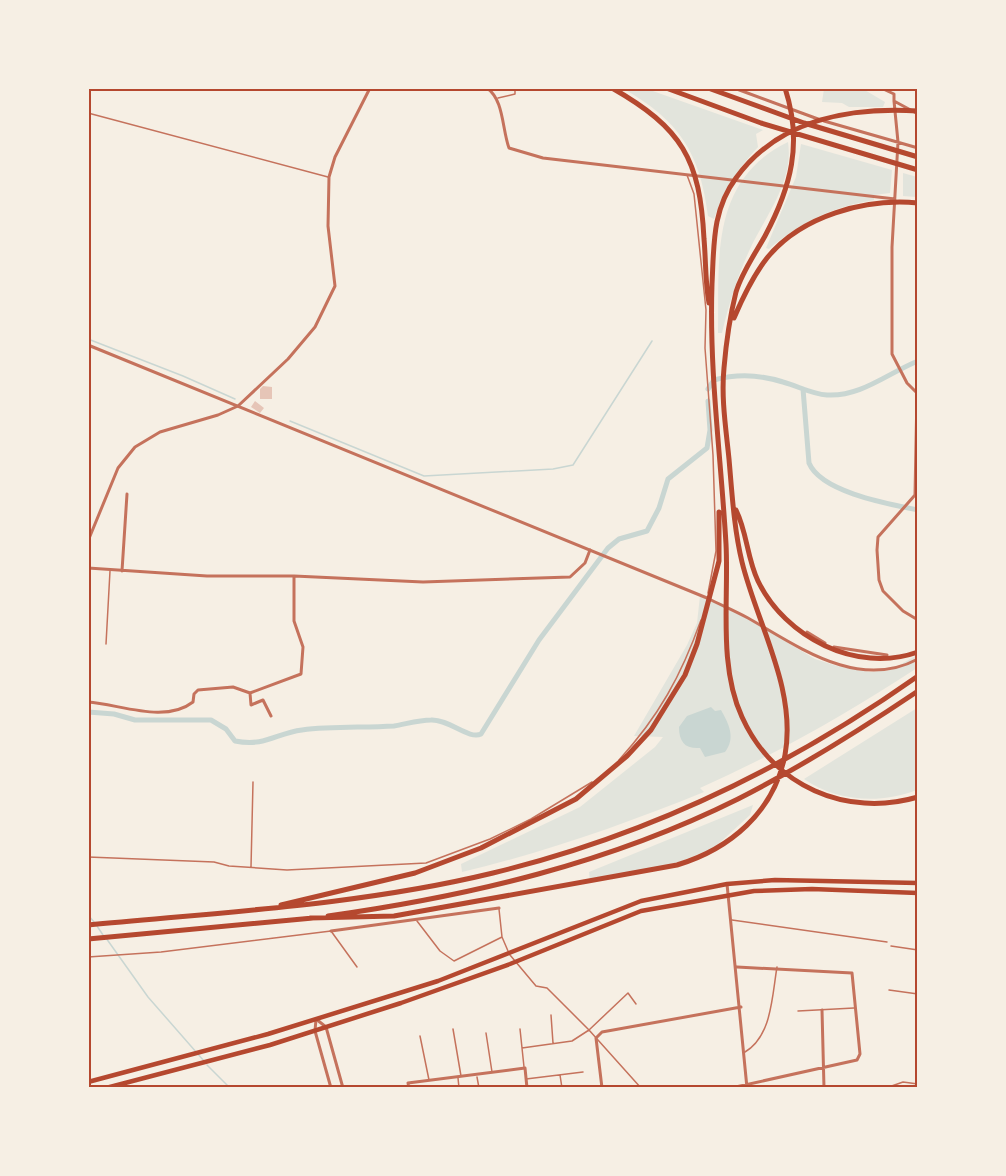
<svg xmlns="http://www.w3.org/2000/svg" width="1006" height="1176" font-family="Signika,sans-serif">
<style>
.green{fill:#e2e4dc}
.water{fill:#c9d6d2}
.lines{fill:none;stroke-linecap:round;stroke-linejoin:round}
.stream{stroke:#c9d6d2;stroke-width:1.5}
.canal{stroke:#c9d6d2;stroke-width:5}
.building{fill:#e6c5b7}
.service{stroke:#c5725c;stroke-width:1.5}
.minor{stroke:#c5725c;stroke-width:3}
.tertiary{stroke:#c5725c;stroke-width:3}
.primary{stroke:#b5482f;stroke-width:4.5}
.motorway{stroke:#b5482f;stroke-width:5}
.neatline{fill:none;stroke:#b5482f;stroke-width:2}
</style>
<rect width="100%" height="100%" fill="#f6efe4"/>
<path class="green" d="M 624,89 L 647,89 L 763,130 L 756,134 L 758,147 C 737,170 723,190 714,219 L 708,216 C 700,152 679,121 624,89 Z
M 863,89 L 885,102 L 883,107 L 849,107 L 842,103 L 822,102 L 824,89 Z
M 788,142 C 794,181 766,215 750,249 C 737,277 729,304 722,333 L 718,333 C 719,258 710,180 788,142 Z
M 801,144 L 892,170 L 890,193 L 874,195 L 874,200 C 832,207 801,222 769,249 L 766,248 L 796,177 Z
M 903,173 L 917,177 L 917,197 L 903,196 Z
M 700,596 L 738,613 L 815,659 L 837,666 L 869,672 L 891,670 L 917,655 L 917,668 C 847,714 776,754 700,788 L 704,792 C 625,824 546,852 462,872 L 461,864 L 580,807 L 655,747 L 663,737 L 634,736 L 687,645 L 697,623 Z
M 917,708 L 917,790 C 881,804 837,802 804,779 Z
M 753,805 L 750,815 L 714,848 L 679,862 L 590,882 L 589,872 Z"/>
<path class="water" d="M 711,707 L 715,711 L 721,710 C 729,724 736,738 725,752 L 705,757 L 700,748 C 685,749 679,742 679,727 L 687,716 Z"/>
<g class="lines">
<path class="stream" d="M 88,339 L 183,376 L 235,399
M 290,421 L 424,476 L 553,469 L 573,465 L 652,341
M 88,915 L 94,922
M 97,926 L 103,935
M 106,938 L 148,997 L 204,1061
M 207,1065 L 230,1088"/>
<path class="canal" d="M 708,389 L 714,380 C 736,374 761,375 783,382 C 798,386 811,394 827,395 C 861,397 888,373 918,361
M 803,389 L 809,463 C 821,492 888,504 918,510
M 88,712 L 114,714 L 135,720 L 211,720 L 226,729 L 235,741 C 266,747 276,733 302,730 C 333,726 364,728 394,726 C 406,724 419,720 431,720 C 449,719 469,740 481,734 L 539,640 L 608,548 L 619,539 L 647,531 L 659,508 L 668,479 L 707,448 L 710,430 L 708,401"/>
</g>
<path class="building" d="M 263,386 L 272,387 L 272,399 L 260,399 L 260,389 Z
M 255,401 L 264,408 L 260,413 L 251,407 Z"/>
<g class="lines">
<path class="service" d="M 498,98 L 515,94 L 515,88
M 88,113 L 328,177
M 687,175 L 694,194 L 706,310 L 705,348 L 713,455 L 716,551 L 708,593
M 106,644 L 110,571
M 619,760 C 659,716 681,676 701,620
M 88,857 L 214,862 L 229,866 L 287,870 L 426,863 L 490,839 L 531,819 L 592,782
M 251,867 L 253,782
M 499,909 L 502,937 L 508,951
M 732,920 L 887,942
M 417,921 L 440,951 L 454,961 L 502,937
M 891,946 L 918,950
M 510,955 L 536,986 L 547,988 L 589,1030 L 641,1088
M 88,957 L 161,952 L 331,931 L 357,967
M 889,990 L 918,994
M 798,1011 L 854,1008
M 551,1015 L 553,1043
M 453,1029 L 461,1076
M 520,1029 L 524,1067
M 486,1033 L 492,1072
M 420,1036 L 429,1080
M 522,1048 L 572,1041 L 589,1030 L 628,993 L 636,1004
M 745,1052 C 772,1036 772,996 777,967
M 560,1075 L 562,1088
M 477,1077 L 479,1088
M 458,1078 L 459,1088
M 526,1079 L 583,1072
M 886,1088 L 903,1082 L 918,1084"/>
<path class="minor" d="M 487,88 C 504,100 502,129 509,148 L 543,158 L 895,199
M 734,88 L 818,119
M 881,88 L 894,94 L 894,101 L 918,114
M 894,101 L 898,142 L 892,247 L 892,354 L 907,383 L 917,393 L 915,495 L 878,537 L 877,550 L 879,580 L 883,591 L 903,611 L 918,620
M 824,121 L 918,148
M 88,541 L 118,468 L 135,447 L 160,432 L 218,415 L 238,406 L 288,359 L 315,327 L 335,286 L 328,226 L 329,177 L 335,157 L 370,88
M 88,568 L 207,576 L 294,576 L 423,582 L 570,577 L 585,563 L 590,550
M 122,571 L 127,494
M 807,632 L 825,643
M 834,647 L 887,655
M 250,693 L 301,674 L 303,647 L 294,621 L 294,576
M 88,702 C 119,704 165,724 193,702 L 194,694 L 198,690 L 233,687 L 250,693 L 251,705 L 263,700 L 271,716
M 727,884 L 747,1088
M 331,931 L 499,908
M 822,1010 L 824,1088
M 409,1088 L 408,1083 L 525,1068 L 527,1088
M 602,1088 L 596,1038 L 602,1032 L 741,1007
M 731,1088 L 857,1060 L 860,1054 L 852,973 L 737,967"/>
<path class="tertiary" d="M 88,345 L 707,598 C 721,605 735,611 748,618 C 799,647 858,691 918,659
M 316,1019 L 326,1027 L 343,1088
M 316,1019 L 315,1031 L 331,1088"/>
<path class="primary" d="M 88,1082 L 268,1034 L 438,981 L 641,901 L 727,884 L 775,880 L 918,883
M 106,1088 L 270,1045 L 401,1003 L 510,964 L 641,911 L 754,891 L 812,889 L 918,893"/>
<path class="motorway" d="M 612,88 C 682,128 700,159 704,239 C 706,261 705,282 709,303
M 666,88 L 761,123 L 918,170
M 708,88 L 804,123 L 918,157
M 918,111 C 849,107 779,119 736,178 C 712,210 714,246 712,284 C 709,372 721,457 726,544 C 729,599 718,665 742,717 C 773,786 846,818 918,797
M 734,318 C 743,297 753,276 767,258 C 801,216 865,198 918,203
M 736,510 C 747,532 747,558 758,581 C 785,637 856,674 918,652
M 281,905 L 415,873 L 481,848 L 576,799 L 627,756 L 651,730 L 685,675 L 697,644 L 719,561 L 719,512
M 328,916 C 470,896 610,863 738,799 C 801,767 860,730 918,691
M 310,918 L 394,916 L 677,865 C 730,849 774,812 785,755 C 797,689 757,624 742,562 C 734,529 732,493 729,459 C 726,429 721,398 724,368 C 726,344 730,316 736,292 C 742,272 755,254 765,236 C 791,187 803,143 785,88
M 88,925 C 223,912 361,905 493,873 C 646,836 789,767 918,676
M 88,939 L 313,918"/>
</g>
<rect width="1006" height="1176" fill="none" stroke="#f6efe4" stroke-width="180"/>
<rect x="90" y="90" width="826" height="996" class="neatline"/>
</svg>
